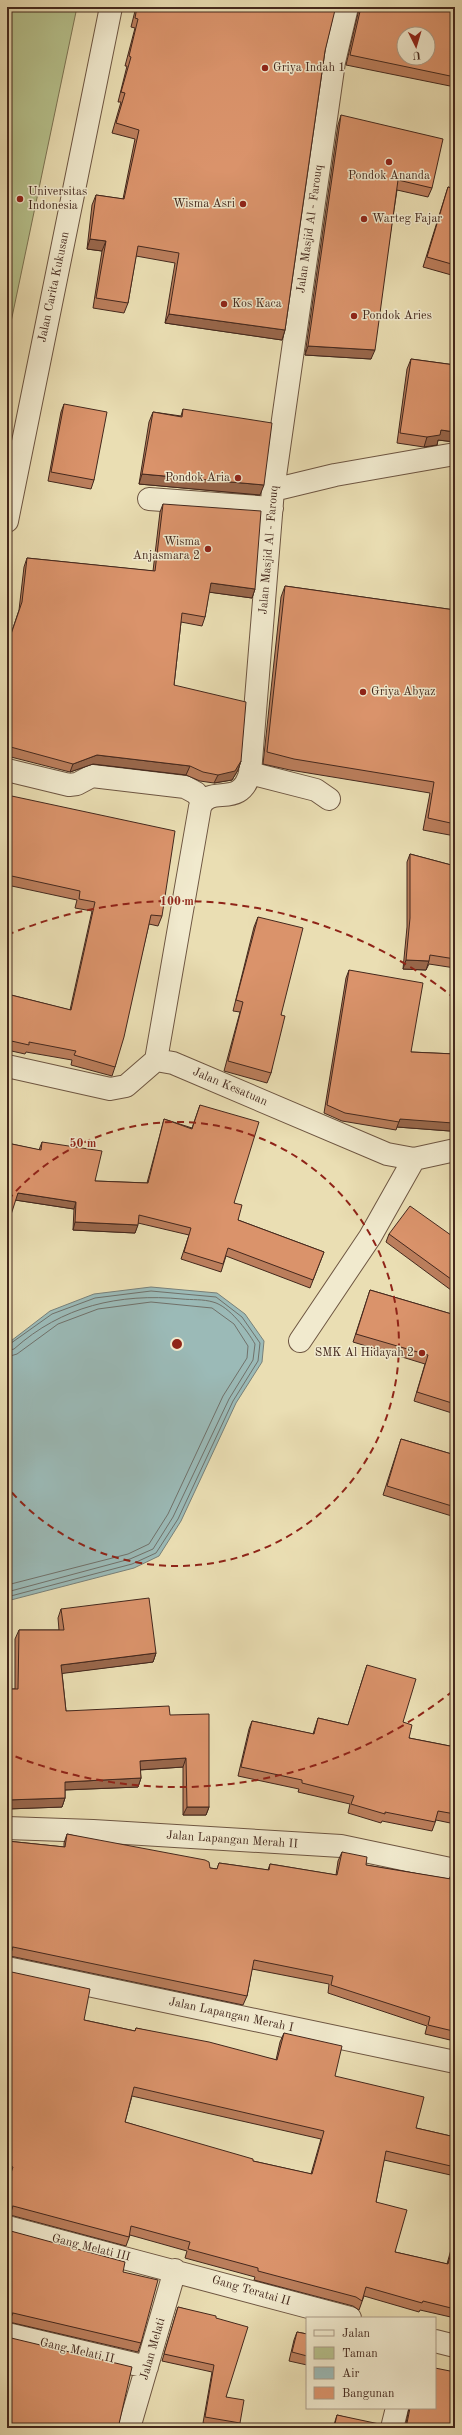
<svg xmlns="http://www.w3.org/2000/svg" width="462" height="2435" font-family="'Old Standard TT',serif">
<style>
.green{fill:#b6c18c;stroke:#7d7454}
.water{fill:#9bbab7;stroke:#788079}
.lines{fill:none;stroke-linecap:round;stroke-linejoin:round}
.shore{stroke:#70716a;stroke-width:1}
.minor-casing{stroke:#6e5642;stroke-width:24}
.minor{stroke:#f1eace;stroke-width:22}
.wall{fill:#bb7e5c;stroke:#44281d;fill-rule:evenodd}
.shaded-wall{fill:#99674b;stroke:#44281d}
.building{fill:#da936b;stroke:#44281d;fill-rule:evenodd}
.ring{fill:none;stroke:#8f2418;stroke-width:2;stroke-dasharray:7 5}
.poi-dot{fill:#8f2418;stroke:#f1eace;stroke-width:1.5}
.labels{text-anchor:middle;dominant-baseline:central;stroke-width:3;stroke-linejoin:round;paint-order:stroke}
.poi-label{font-size:12px;fill:#44281d;stroke:#f1eace;text-anchor:start}
.street-label{font-size:12px;fill:#44281d;stroke:#f1eace}
.centre{fill:#8f2418;stroke:#f1eace;stroke-width:2}
.ring-label{font-size:12px;text-anchor:middle;font-weight:bold;fill:#8f2418;stroke:#f1eace;stroke-width:3;stroke-linejoin:round;paint-order:stroke}
</style>
<rect width="100%" height="100%" fill="#eadeb3"/>
<filter id="stains"><feTurbulence type="fractalNoise" baseFrequency=".005" numOctaves="4"/><feColorMatrix values="0 0 0 0 .2 0 0 0 0 .09 0 0 0 0 .02 0 0 0 .5 -.17"/></filter>
<radialGradient id="worn" r=".72"><stop offset=".6" stop-color="#630" stop-opacity="0"/><stop offset="1" stop-color="#630" stop-opacity=".3"/></radialGradient>
<path class="green" d="M 7,7 L 77,7 L 7,341 Z"/>
<path class="water" d="M 151,1287 L 217,1293 L 245,1314 L 264,1341 L 262,1362 L 236,1403 L 181,1521 L 159,1556 L 134,1568 L 7,1601 L 7,1344 L 50,1311 L 94,1294 Z"/>
<g class="lines">
<path class="shore" d="M 7,1346 L 52,1314 L 95,1298 L 151,1291 L 216,1297 L 242,1317 L 260,1343 L 258,1361 L 233,1401 L 178,1519 L 156,1553 L 132,1564 L 7,1597
M 7,1351 L 14,1349 C 62,1306 119,1293 182,1299 C 192,1300 203,1299 213,1302 C 229,1306 247,1330 255,1344 L 253,1360 L 229,1399 L 173,1517 L 153,1549 L 130,1559 L 7,1592
M 7,1357 L 17,1354 L 58,1324 L 98,1309 L 151,1302 L 212,1308 L 234,1324 L 248,1346 L 247,1358 L 223,1396 L 168,1514 L 149,1544 L 128,1554 L 7,1585"/>
<g class="minor-casing">
<path id="minor" d="M 322,7 L 347,8
M 273,490 L 335,475 L 455,454
M 149,499 L 272,508
M 7,521 L 111,7
M 7,770 L 69,785 L 77,784 L 92,776 L 185,787 L 196,793 L 202,801
M 250,773 L 316,790 L 329,799
M 156,1060 L 200,807 C 210,783 240,810 250,773 L 273,490 L 334,62 L 347,7
M 156,1060 L 173,1063 L 387,1154 L 414,1159 L 455,1150
M 7,1066 L 110,1089 L 126,1086 L 156,1060
M 300,1341 L 370,1237 L 414,1159
M 7,1828 L 93,1831 L 341,1846 L 455,1870
M 7,1968 L 455,2062
M 7,2227 L 350,2318
M 7,2334 L 147,2367
M 435,2341 L 455,2346
M 129,2428 L 175,2270
M 392,2428 L 397,2408"/>
</g>
<use href="#minor" class="minor"/>
</g>
<path class="wall" d="M 136,7 L 318,7 L 325,51 L 285,330 L 282,340 L 165,323 L 175,263 L 136,256 L 128,303 L 124,313 L 93,308 L 102,251 L 87,249 L 92,205 L 96,195 L 123,199 L 135,139 L 112,133 L 121,102 L 118,102 L 127,66 L 125,66 L 135,28 L 131,27 Z
M 359,7 L 455,7 L 455,87 L 346,65 L 359,9 Z
M 341,115 L 432,188 L 428,197 L 397,190 L 371,359 L 305,355 L 338,125 Z
M 448,187 L 455,189 L 455,276 L 423,267 Z
M 411,359 L 455,365 L 455,442 L 438,440 L 437,445 L 424,447 L 397,443 L 407,369 Z
M 64,404 L 94,480 L 91,489 L 48,481 L 61,412 Z
M 183,409 L 260,495 L 139,484 L 149,422 L 153,412 L 181,416 Z
M 163,504 L 255,589 L 252,598 L 209,592 L 205,617 L 202,626 L 181,622 L 174,685 L 241,761 L 238,770 L 232,780 L 214,783 L 200,781 L 186,775 L 93,764 L 70,772 L 7,756 L 7,646 L 19,610 L 24,567 L 27,558 L 153,571 L 160,512 Z
M 285,586 L 455,610 L 455,836 L 423,830 L 430,793 L 290,770 L 263,764 L 281,597 Z
M 7,795 L 162,916 L 158,926 L 149,924 L 115,1067 L 112,1076 L 71,1065 L 72,1060 L 26,1052 L 25,1054 L 7,1050 L 7,994 L 70,1010 L 92,911 L 75,908 L 77,900 L 7,885 Z
M 410,854 L 455,866 L 455,968 L 429,964 L 426,970 L 403,969 L 407,927 L 407,862 Z
M 258,917 L 281,1015 L 271,1073 L 267,1083 L 224,1071 L 240,1012 L 233,1011 L 254,927 Z
M 349,970 L 411,1052 L 455,1054 L 455,1127 L 451,1127 L 450,1131 L 397,1127 L 396,1130 L 342,1121 L 324,1113 L 346,978 Z
M 200,1105 L 234,1203 L 238,1220 L 324,1252 L 310,1288 L 226,1256 L 221,1272 L 181,1259 L 189,1235 L 138,1223 L 135,1233 L 73,1230 L 74,1209 L 15,1200 L 7,1143 L 39,1150 L 42,1142 L 95,1181 L 147,1183 L 162,1127 L 164,1119 L 192,1128 Z
M 389,1234 L 455,1238 L 455,1293 L 386,1242 Z
M 370,1290 L 455,1315 L 455,1414 L 414,1401 L 425,1364 L 353,1342 Z
M 401,1439 L 455,1455 L 455,1517 L 383,1495 Z
M 61,1609 L 156,1653 L 153,1662 L 62,1673 L 66,1711 L 170,1715 L 209,1807 L 206,1815 L 183,1815 L 183,1767 L 140,1770 L 141,1778 L 138,1787 L 65,1790 L 65,1798 L 62,1807 L 7,1809 L 7,1689 L 15,1689 L 15,1639 L 19,1630 L 59,1630 L 58,1618 Z
M 367,1665 L 403,1722 L 409,1738 L 455,1747 L 455,1824 L 436,1820 L 432,1831 L 382,1821 L 381,1823 L 348,1813 L 350,1804 L 298,1792 L 299,1789 L 238,1776 L 249,1729 L 252,1721 L 313,1734 L 318,1718 L 348,1725 Z
M 67,1834 L 210,1868 L 217,1869 L 219,1863 L 268,1870 L 270,1864 L 336,1875 L 338,1861 L 342,1852 L 366,1865 L 449,1879 L 452,1873 L 453,2031 L 450,2040 L 425,2034 L 427,2026 L 328,1993 L 329,1984 L 252,1969 L 247,1996 L 243,2005 L 10,1956 L 7,1956 L 7,1841 L 64,1847 L 64,1843 Z
M 7,1971 L 84,2020 L 135,2031 L 136,2028 L 276,2060 L 280,2042 L 284,2033 L 335,2076 L 416,2128 L 455,2137 L 455,2176 L 384,2160 L 376,2202 L 395,2252 L 447,2264 L 452,2246 L 455,2238 L 455,2318 L 420,2310 L 419,2312 L 364,2296 L 359,2310 L 353,2306 L 254,2280 L 255,2277 L 185,2258 L 187,2251 L 130,2235 L 126,2246 L 10,2215 L 7,2185 L 10,2176 L 7,2174 ZM 132,2096 L 321,2139 L 311,2174 L 253,2161 L 125,2122 Z
M 7,2230 L 123,2272 L 141,2343 L 138,2352 L 9,2322 Z
M 178,2307 L 216,2318 L 226,2397 L 240,2423 L 238,2428 L 228,2428 L 203,2423 L 212,2372 L 162,2361 Z
M 297,2332 L 307,2334 L 307,2365 L 289,2361 L 294,2340 Z
M 409,2408 L 435,2408 L 451,2428 L 405,2428 Z
M 337,2415 L 388,2428 L 333,2428 Z"/>
<path class="shaded-wall" d="M 90,239 L 106,241 L 102,251 L 87,249 Z
M 169,314 L 285,330 L 282,340 L 165,323 Z
M 308,346 L 375,350 L 371,359 L 305,355 Z
M 441,430 L 455,432 L 455,442 L 438,440 L 437,445 L 424,447 L 427,437 Z
M 142,474 L 264,485 L 260,495 L 139,484 Z
M 211,583 L 255,589 L 252,598 L 208,592 Z
M 97,755 L 190,766 L 186,775 L 93,764 L 70,772 L 73,764 Z
M 241,761 L 238,770 L 232,780 L 214,783 L 218,775 Z
M 406,960 L 429,961 L 426,970 L 403,969 Z
M 455,1118 L 455,1127 L 451,1127 L 450,1131 L 397,1127 L 400,1119 Z
M 18,1193 L 76,1202 L 74,1209 L 15,1200 Z
M 75,1222 L 138,1225 L 135,1233 L 73,1230 Z
M 156,1653 L 153,1662 L 58,1674 L 61,1665 Z
M 186,1758 L 183,1767 L 137,1770 L 140,1761 Z
M 141,1778 L 138,1787 L 62,1790 L 65,1782 Z
M 65,1798 L 62,1807 L 7,1809 L 7,1800 Z
M 187,1807 L 209,1807 L 206,1815 L 183,1815 Z
M 13,1947 L 10,1956 L 7,1956 L 7,1948 Z
M 13,2206 L 10,2215 L 7,2216 L 7,2208 Z
M 7,2313 L 13,2313 L 9,2322 L 7,2322 Z"/>
<path class="building" d="M 137,7 L 318,7 L 319,8 L 335,10 L 325,51 L 285,330 L 169,314 L 179,253 L 138,246 L 128,303 L 96,298 L 106,241 L 90,239 L 96,195 L 124,199 L 139,130 L 116,123 L 125,93 L 121,92 L 131,57 L 129,56 L 138,19 L 135,18 Z
M 361,7 L 455,7 L 455,77 L 350,55 ZM 404,34 L 428,34 L 428,58 L 404,58 Z
M 341,115 L 443,139 L 432,188 L 398,180 L 375,350 L 308,346 Z
M 448,187 L 455,189 L 455,265 L 427,257 Z
M 411,359 L 455,365 L 455,432 L 441,430 L 440,435 L 427,437 L 400,433 Z
M 64,404 L 107,412 L 94,480 L 51,472 Z
M 183,409 L 272,423 L 264,485 L 142,474 L 153,412 L 182,417 Z
M 163,504 L 261,511 L 255,589 L 211,583 L 205,617 L 182,613 L 174,685 L 246,702 L 241,761 L 235,771 L 218,775 L 203,772 L 190,766 L 97,755 L 73,764 L 7,746 L 7,646 L 22,602 L 27,558 L 155,571 Z
M 285,586 L 455,610 L 455,824 L 428,818 L 434,782 L 294,759 L 267,752 Z
M 7,795 L 175,831 L 162,916 L 151,915 L 124,1037 L 115,1067 L 74,1055 L 76,1051 L 29,1042 L 29,1045 L 7,1040 L 7,994 L 71,1010 L 95,902 L 79,899 L 80,891 L 7,875 Z
M 410,854 L 455,866 L 455,959 L 430,955 L 429,961 L 406,960 L 410,918 Z
M 258,917 L 303,928 L 281,1015 L 285,1016 L 271,1073 L 228,1061 L 243,1002 L 236,1000 Z
M 349,970 L 423,983 L 411,1052 L 455,1054 L 455,1118 L 453,1118 L 453,1123 L 400,1119 L 399,1122 L 345,1113 L 327,1105 Z
M 200,1105 L 259,1122 L 234,1203 L 242,1205 L 238,1220 L 324,1252 L 313,1280 L 228,1248 L 223,1264 L 184,1252 L 191,1228 L 139,1215 L 138,1225 L 75,1222 L 76,1202 L 18,1193 L 7,1227 L 7,1143 L 41,1150 L 42,1142 L 102,1151 L 95,1181 L 148,1183 L 164,1119 L 192,1129 Z
M 410,1206 L 455,1238 L 455,1282 L 389,1234 Z
M 370,1290 L 455,1315 L 455,1404 L 417,1392 L 428,1355 L 356,1334 Z
M 401,1439 L 455,1455 L 455,1507 L 387,1486 Z
M 149,1598 L 156,1653 L 61,1665 L 66,1711 L 169,1706 L 170,1715 L 209,1714 L 209,1807 L 187,1807 L 186,1758 L 140,1761 L 141,1778 L 65,1782 L 65,1798 L 7,1800 L 7,1689 L 18,1689 L 19,1630 L 64,1630 L 61,1609 Z
M 367,1665 L 416,1679 L 403,1722 L 412,1725 L 409,1738 L 455,1747 L 455,1814 L 438,1811 L 435,1822 L 385,1812 L 385,1814 L 351,1804 L 354,1796 L 302,1783 L 302,1780 L 241,1767 L 252,1721 L 314,1734 L 318,1718 L 348,1725 Z
M 67,1834 L 205,1860 L 209,1862 L 210,1868 L 217,1869 L 219,1863 L 269,1870 L 270,1864 L 337,1875 L 342,1852 L 367,1857 L 366,1865 L 451,1879 L 452,1873 L 455,1873 L 455,2024 L 453,2031 L 428,2025 L 430,2017 L 331,1985 L 333,1976 L 254,1960 L 247,1996 L 13,1947 L 7,1948 L 7,1841 L 65,1847 Z
M 7,1971 L 90,1989 L 84,2020 L 135,2031 L 136,2028 L 209,2042 L 277,2060 L 284,2033 L 342,2046 L 335,2076 L 424,2097 L 416,2128 L 455,2137 L 455,2167 L 386,2151 L 376,2202 L 407,2210 L 395,2252 L 448,2264 L 455,2238 L 455,2309 L 423,2301 L 422,2303 L 366,2287 L 362,2301 L 356,2297 L 258,2271 L 258,2268 L 188,2249 L 190,2242 L 131,2226 L 129,2237 L 13,2206 L 7,2208 L 7,2185 L 13,2167 L 7,2165 ZM 134,2087 L 324,2131 L 312,2174 L 253,2161 L 253,2159 L 125,2122 Z
M 7,2230 L 125,2262 L 123,2272 L 158,2280 L 141,2343 L 13,2313 L 7,2313 Z
M 178,2307 L 216,2316 L 216,2318 L 248,2327 L 226,2397 L 244,2400 L 240,2423 L 205,2417 L 214,2365 L 164,2354 Z
M 297,2332 L 307,2334 L 307,2356 L 292,2352 Z
M 7,2337 L 132,2367 L 119,2424 L 125,2428 L 7,2428 Z
M 435,2368 L 455,2372 L 455,2410 L 451,2428 L 406,2428 L 410,2408 L 435,2408 Z
M 337,2415 L 384,2425 L 388,2428 L 334,2428 Z"/>
<g class="ring">
<path d="M8 1200A222 222 0 1 1 8 1488"/>
<path d="M453 1691A443 443 0 0 1 7 1753M7 935A443 443 0 0 1 453 997"/>
</g>
<g class="poi-dot">
<circle cx="265" cy="68" r="4"/>
<circle cx="389" cy="162" r="4"/>
<circle cx="20" cy="199" r="4"/>
<circle cx="243" cy="204" r="4"/>
<circle cx="364" cy="219" r="4"/>
<circle cx="224" cy="304" r="4"/>
<circle cx="354" cy="316" r="4"/>
<circle cx="238" cy="478" r="4"/>
<circle cx="208" cy="549" r="4"/>
<circle cx="363" cy="692" r="4"/>
<circle cx="422" cy="1353" r="4"/>
</g>
<g class="labels">
<g class="poi-label">
<text x="273" y="68">Griya Indah 1</text>
<text x="389" y="176" text-anchor="middle">Pondok Ananda</text>
<text x="28" y="192">Universitas<tspan x="28" dy="14">Indonesia</tspan></text>
<text x="235" y="204" text-anchor="end">Wisma Asri</text>
<text x="372" y="219">Warteg Fajar</text>
<text x="232" y="304">Kos Kaca</text>
<text x="362" y="316">Pondok Aries</text>
<text x="230" y="478" text-anchor="end">Pondok Aria</text>
<text x="200" y="542" text-anchor="end">Wisma<tspan x="200" dy="14">Anjasmara 2</tspan></text>
<text x="371" y="692">Griya Abyaz</text>
<text x="414" y="1353" text-anchor="end">SMK Al Hidayah 2</text>
</g>
<g class="street-label">
<text transform="translate(310 229) rotate(-82)">Jalan Masjid Al - Farouq</text>
<text transform="translate(54 287) rotate(-78)">Jalan Carita Kukusan</text>
<text transform="translate(269 550) rotate(-85)">Jalan Masjid Al - Farouq</text>
<text transform="translate(230 1087) rotate(23)">Jalan Kesatuan</text>
<text transform="translate(232 1840) rotate(4)">Jalan Lapangan Merah II</text>
<text transform="translate(231 2015) rotate(12)">Jalan Lapangan Merah I</text>
<text transform="translate(91 2248) rotate(14)">Gang Melati III</text>
<text transform="translate(251 2291) rotate(16)">Gang Teratai II</text>
<text transform="translate(153 2349) rotate(-74)">Jalan Melati</text>
<text transform="translate(77 2351) rotate(13)">Gang Melati II</text>
</g>
</g>
<circle cx="177" cy="1344" r="6" class="centre"/>
<g class="ring-label">
<text x="177" y="905">100 m</text>
<text x="83" y="1147">50 m</text>
</g>
<rect width="462" height="2435" fill="none" stroke="#eadeb3" stroke-width="24"/>
<rect x="8" y="8" width="446" height="2419" fill="none" stroke="#44281d" stroke-width="2"/>
<rect x="12" y="12" width="438" height="2411" fill="none" stroke="#44281d"/>
<rect x="306" y="2317" width="130" height="92" fill="#f1eace" stroke="#ac9c87"/>
<rect x="314" y="2330" width="20" height="6" fill="#f1eace" stroke="#ac9c87"/>
<text x="342" y="2337" font-size="12" fill="#44281d">Jalan</text>
<rect x="314" y="2347" width="20" height="12" fill="#b6c18c" stroke="#ac9c87"/>
<text x="342" y="2357" font-size="12" fill="#44281d">Taman</text>
<rect x="314" y="2367" width="20" height="12" fill="#9bbab7" stroke="#ac9c87"/>
<text x="342" y="2377" font-size="12" fill="#44281d">Air</text>
<rect x="314" y="2387" width="20" height="12" fill="#da936b" stroke="#ac9c87"/>
<text x="342" y="2397" font-size="12" fill="#44281d">Bangunan</text>
<g transform="translate(416 46) rotate(175)"><circle r="19" fill="#f1eace" stroke="#ac9c87"/>
<path d="M0-3L7 15L0 10L-7 15Z" fill="#8f2418"/>
<text y="-6" font-size="11" font-weight="bold" text-anchor="middle" fill="#44281d">U</text>
</g>
<rect width="100%" height="100%" filter="url(#stains)"/>
<rect width="100%" height="100%" fill="url(#worn)"/>
</svg>
